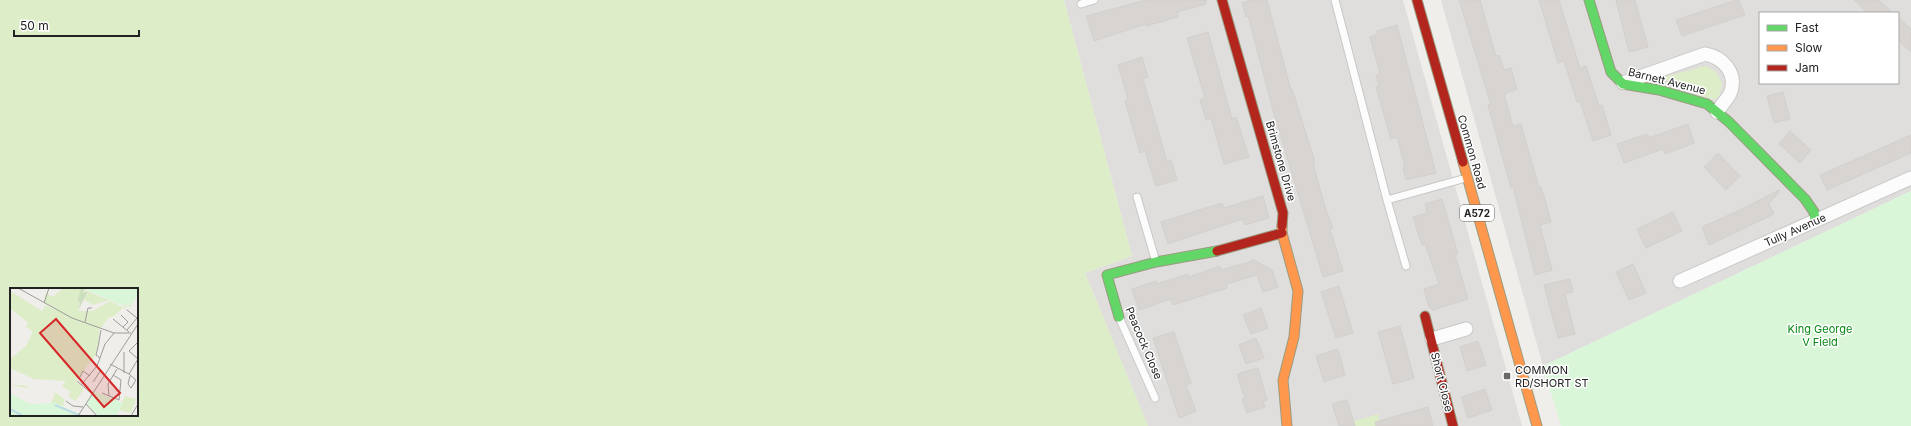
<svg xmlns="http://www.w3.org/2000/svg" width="1911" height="426" font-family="Inter,sans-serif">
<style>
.residential{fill:#dfdedc;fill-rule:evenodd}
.grass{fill:#ddedc8;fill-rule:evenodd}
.park{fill:#d9f6d8}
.building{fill:#d7d4d1;stroke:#d3d0cc}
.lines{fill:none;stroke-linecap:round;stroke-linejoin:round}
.lane-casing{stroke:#c9c8c6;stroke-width:9}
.street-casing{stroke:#c9c8c6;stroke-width:15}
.fast-casing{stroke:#9a9b81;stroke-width:11}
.slow-casing{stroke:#9a9b81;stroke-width:11}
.jam-casing{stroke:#9a9b81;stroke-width:11}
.lane{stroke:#fdfcfc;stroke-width:7}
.street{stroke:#fdfcfc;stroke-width:13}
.fast{stroke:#63d668;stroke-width:9}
.slow{stroke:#ff974d;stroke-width:9}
.jam{stroke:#b3261e;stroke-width:9}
.poi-dot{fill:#6a6968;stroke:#fff;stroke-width:1.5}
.labels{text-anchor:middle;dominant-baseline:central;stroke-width:3;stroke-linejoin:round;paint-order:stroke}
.shield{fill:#fff;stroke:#646464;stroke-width:1}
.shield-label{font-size:10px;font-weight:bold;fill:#222}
.street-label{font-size:11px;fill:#222;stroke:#fff}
.park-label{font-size:11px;fill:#088812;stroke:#fff}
.poi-label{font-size:11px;fill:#222;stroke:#fff;text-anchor:start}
.inset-river{fill:none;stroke:#bedce4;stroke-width:2}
.inset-road{fill:none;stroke:#9e9c9a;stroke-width:1}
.view{fill:#d62828;fill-opacity:0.15;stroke:#d62828;stroke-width:2}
.inset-edge{fill:none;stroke:#222;stroke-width:2}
</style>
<rect width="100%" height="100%" fill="#f0eeea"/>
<path class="residential" d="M 1064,0 L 1403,0 L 1522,426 L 1148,426 L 1085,273 L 1132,256 Z
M 1441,0 L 1911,0 L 1911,191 L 1543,366 ZM 1760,13 L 1898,13 L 1898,83 L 1760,83 Z"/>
<path class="grass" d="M 0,0 L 1064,0 L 1132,256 L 1085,273 L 1148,426 L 0,426 ZM 11,289 L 137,289 L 137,415 L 11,415 Z
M 1706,66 L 1716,72 L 1722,84 L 1719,96 L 1715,100 L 1698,95 L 1664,79 L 1667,76 Z
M 1378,414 L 1381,426 L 1338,426 Z"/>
<path class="park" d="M 1911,191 L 1911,426 L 1561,426 L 1543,366 Z"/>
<path class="building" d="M 1146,0 L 1206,0 L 1206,4 L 1177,12 L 1178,17 L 1146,26 L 1146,24 L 1094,41 L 1086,16 Z
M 1251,0 L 1267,0 L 1291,90 L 1292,89 L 1315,162 L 1313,163 L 1325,207 L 1333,228 L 1330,229 L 1343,271 L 1323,277 L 1273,110 L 1248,16 L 1246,17 L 1242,3 Z
M 1459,0 L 1480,0 L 1496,56 L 1499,55 L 1504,70 L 1511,68 L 1517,89 L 1504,94 L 1513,126 L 1521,124 L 1539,187 L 1541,187 L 1545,199 L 1551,222 L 1540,225 L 1552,270 L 1535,275 L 1513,187 L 1511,188 L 1488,105 L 1491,105 Z
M 1539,0 L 1559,0 L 1580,68 L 1586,66 L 1599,106 L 1602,105 L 1611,135 L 1593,141 L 1580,101 L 1577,102 L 1564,61 L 1558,63 Z
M 1616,0 L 1635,0 L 1648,47 L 1629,52 Z
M 1736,0 L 1739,0 L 1745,15 L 1682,36 L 1676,20 Z
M 1854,0 L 1879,0 L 1893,13 L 1868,13 Z
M 1898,17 L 1911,29 L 1911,52 L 1898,40 Z
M 1397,25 L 1436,173 L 1406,180 L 1403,168 L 1405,167 L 1397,137 L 1391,139 L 1376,87 L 1379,86 L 1376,75 L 1380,74 L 1370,37 L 1378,34 L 1377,31 Z
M 1208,32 L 1232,119 L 1236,117 L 1249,157 L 1224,164 L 1211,118 L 1206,120 L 1200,100 L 1205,98 L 1187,38 Z
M 1142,57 L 1148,77 L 1143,79 L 1167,161 L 1171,160 L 1177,180 L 1156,186 L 1145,151 L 1140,153 L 1125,101 L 1128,99 L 1118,65 Z
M 1783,92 L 1790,119 L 1774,123 L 1767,96 Z
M 1688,124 L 1694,143 L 1665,154 L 1663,149 L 1624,163 L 1617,144 L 1647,134 L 1649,138 Z
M 1790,131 L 1811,150 L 1800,163 L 1779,144 Z
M 1911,135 L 1911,153 L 1827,190 L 1820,175 Z
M 1718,153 L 1740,176 L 1726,190 L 1704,167 Z
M 1779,190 L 1780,191 L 1769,204 L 1774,214 L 1709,245 L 1702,227 L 1742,209 Z
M 1263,196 L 1269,218 L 1245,225 L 1243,219 L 1168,244 L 1161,222 L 1222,203 L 1224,208 Z
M 1442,199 L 1458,254 L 1455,255 L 1468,299 L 1433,310 L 1429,307 L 1424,289 L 1439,284 L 1425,244 L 1422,245 L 1413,217 L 1427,213 L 1425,204 Z
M 1673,212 L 1682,231 L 1646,248 L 1637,229 Z
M 1252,259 L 1272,270 L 1278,287 L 1263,292 L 1257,275 L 1226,284 L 1227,288 L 1173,305 L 1171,299 L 1139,310 L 1132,289 L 1156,281 L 1157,284 L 1188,274 L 1189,277 L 1220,266 L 1221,270 L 1253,261 Z
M 1633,264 L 1646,293 L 1629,300 L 1616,272 Z
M 1570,279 L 1573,292 L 1565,294 L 1575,334 L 1558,338 L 1544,285 Z
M 1339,286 L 1353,333 L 1336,338 L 1321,292 Z
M 1261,308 L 1268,328 L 1251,334 L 1243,315 Z
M 1400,326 L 1414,378 L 1393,384 L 1378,332 Z
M 1174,332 L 1191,383 L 1186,385 L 1196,411 L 1179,418 L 1153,338 Z
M 1256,338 L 1264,358 L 1246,364 L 1239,345 Z
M 1478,341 L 1486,365 L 1467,371 L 1460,347 Z
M 1338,349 L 1345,375 L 1324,382 L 1316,356 Z
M 1258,368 L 1267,400 L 1263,401 L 1265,407 L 1247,413 L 1242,399 L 1245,398 L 1237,374 Z
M 1485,389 L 1492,410 L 1468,418 L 1461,397 Z
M 1347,400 L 1355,426 L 1339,426 L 1332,404 Z
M 1428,407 L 1433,426 L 1376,426 L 1375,422 Z"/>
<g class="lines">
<g class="lane-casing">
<path id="lane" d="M 1335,0 L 1387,200 L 1406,266
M 1081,4 L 1094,0
M 1137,197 L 1156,262
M 1387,200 L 1466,178
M 1119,317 L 1155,398"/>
</g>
<g class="street-casing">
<path id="street" d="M 1623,83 L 1705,54 C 1722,57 1737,72 1731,91 C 1729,98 1721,105 1717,112
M 1680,281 L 1911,178
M 1432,339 L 1466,329"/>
</g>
<g class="fast-casing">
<path id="fast" d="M 1589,0 L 1611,72 L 1623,84 L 1659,90 L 1707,104 L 1729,122 L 1805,199 L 1814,212 L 1815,221
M 1119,317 L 1107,275 L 1156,262 L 1217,251"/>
</g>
<g class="slow-casing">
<path id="slow" d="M 1463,162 L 1537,426
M 1282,226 L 1282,233 L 1298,291 L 1294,337 L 1283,380 L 1287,426"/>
</g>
<g class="jam-casing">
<path id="jam" d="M 1222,0 L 1283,213 L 1282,226
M 1417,0 L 1463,162
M 1217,251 L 1282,233
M 1425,316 L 1453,426"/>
</g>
<use href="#lane" class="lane"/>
<use href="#street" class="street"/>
<use href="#fast" class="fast"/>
<use href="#slow" class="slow"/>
<use href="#jam" class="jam"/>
</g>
<rect class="poi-dot" x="1503" y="372" width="8" height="8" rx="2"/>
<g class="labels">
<rect class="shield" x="1460" y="205" width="34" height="16" rx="3"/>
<g class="shield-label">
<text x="1477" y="213">A572</text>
</g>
<g class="street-label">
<text transform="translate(1667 81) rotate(14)">Barnett Avenue</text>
<text transform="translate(1472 152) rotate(74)">Common Road</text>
<text transform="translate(1281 161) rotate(74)">Brimstone Drive</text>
<text transform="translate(1795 230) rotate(-24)">Tully Avenue</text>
<text transform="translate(1144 343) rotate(67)">Peacock Close</text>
<text transform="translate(1442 382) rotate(76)">Short Close</text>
</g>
<g class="park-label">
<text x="1820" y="329">King George<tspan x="1820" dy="13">V Field</tspan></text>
</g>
<g class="poi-label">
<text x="1515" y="370">COMMON<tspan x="1515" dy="13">RD/SHORT ST</tspan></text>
</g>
</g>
<g transform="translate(10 288)">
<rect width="128" height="128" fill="#f0eeea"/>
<path d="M 53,0 L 73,0 L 77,2 L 73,5 L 73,1 L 68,23 L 82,23 L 100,13 L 116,21 L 112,16 L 123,17 L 120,19 L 115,17 L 117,22 L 113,20 L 103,29 L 99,29 L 91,40 L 64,31 L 34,14 L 36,5 L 43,9 ZM 0,3 L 32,23 L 23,43 L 16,39 L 18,35 L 0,20 ZM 78,3 L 86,7 L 99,12 L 83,17 L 74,12 ZM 35,17 L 90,40 L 86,67 L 66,93 L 74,101 L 65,113 L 58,108 L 61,104 L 52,98 L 56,93 L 24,91 L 0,80 L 0,71 L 16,58 ZM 0,97 L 14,97 L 21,101 L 47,105 L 55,112 L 53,118 L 41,116 L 45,105 ZM 128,106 L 121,125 L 109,122 L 115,108 L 125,111 Z" fill="#ddedc8"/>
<path d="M 71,1 L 74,1 L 73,5 L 78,3 L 68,23 L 70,16 L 68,11 Z" fill="#cbdfbf"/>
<path d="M 73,0 L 128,0 L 128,6 L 122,16 L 111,17 ZM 84,103 L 112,115 L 107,128 L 88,128 L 85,125 L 76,115 ZM 0,105 L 20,116 L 46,115 L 73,128 L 0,128 Z" fill="#d9f6d8"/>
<path class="inset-river" d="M 45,117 L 71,128M 0,121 L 13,128"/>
<path class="inset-road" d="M 8,0 L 62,30 L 104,45 L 121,45M 34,15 L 39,0M 117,22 L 127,30M 111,27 L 118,34 L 113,39M 103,31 L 119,44M 75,34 L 78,20 L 82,20M 117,42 L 127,30M 88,59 L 91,42M 88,59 L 86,67 L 90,70M 128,71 L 119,63 L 128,54M 100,76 L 119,86 L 126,92 L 121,100 L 118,96 L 120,88M 114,85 L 114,64M 119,86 L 128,71M 70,89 L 73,83 L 80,88M 67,93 L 81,105M 83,94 L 91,82M 71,97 L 87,78 L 95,56 L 104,45M 92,105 L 109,112 L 111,92 L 103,87M 99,108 L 98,96 L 107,81M 56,113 L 63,118 L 73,119M 76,116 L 87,128M 68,128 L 128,36M 121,128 L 128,116"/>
<path class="view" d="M 46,31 L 110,105 L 94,119 L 30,45 Z"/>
<rect width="128" height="128" class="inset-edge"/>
</g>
<rect x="1759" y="12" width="140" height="72" fill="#ffffff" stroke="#a7a7a7"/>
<rect x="1767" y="25" width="20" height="6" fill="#63d668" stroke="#a7a7a7"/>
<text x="1795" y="32" font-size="12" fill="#222222">Fast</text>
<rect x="1767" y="45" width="20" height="6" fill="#ff974d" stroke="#a7a7a7"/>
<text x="1795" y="52" font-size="12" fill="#222222">Slow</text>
<rect x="1767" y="65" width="20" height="6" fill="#b3261e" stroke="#a7a7a7"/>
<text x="1795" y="72" font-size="12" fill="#222222">Jam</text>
<path d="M14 30v6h125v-6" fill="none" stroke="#222222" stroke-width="2"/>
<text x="20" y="30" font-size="12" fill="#222222" stroke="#ffffff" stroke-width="3" paint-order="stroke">50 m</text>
</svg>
